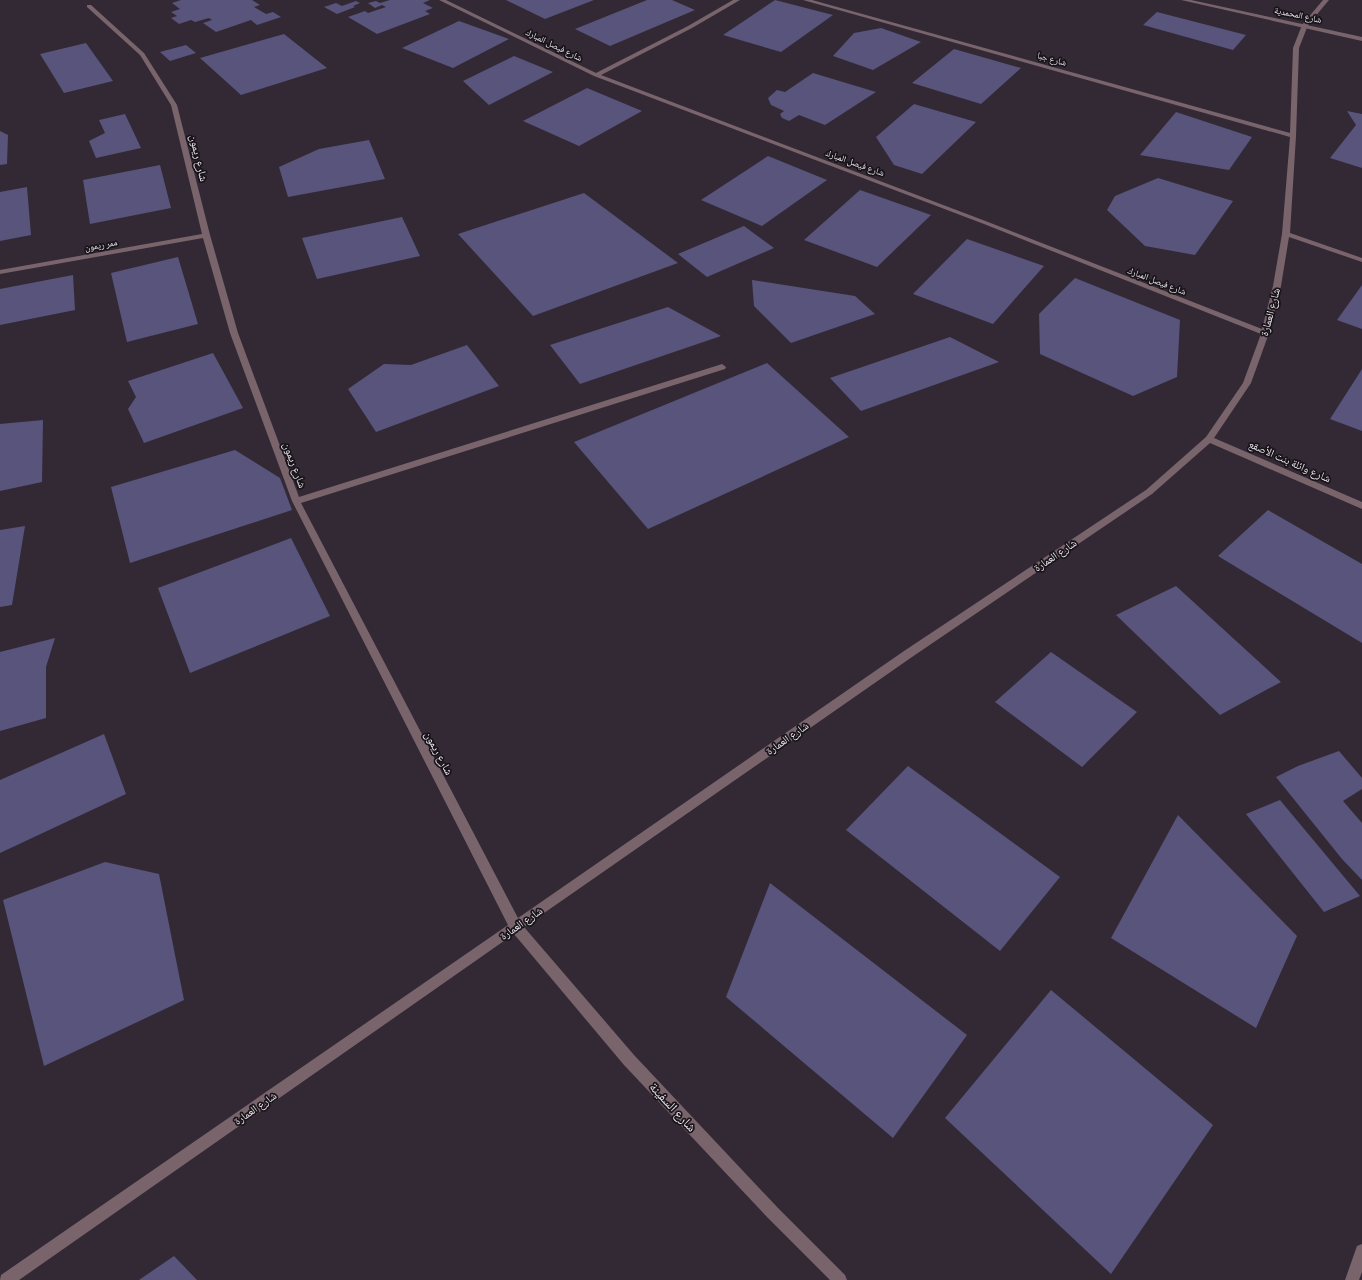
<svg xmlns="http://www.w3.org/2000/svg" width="1362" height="1280" font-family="'Archivo Narrow','Noto Naskh Arabic',sans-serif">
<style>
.building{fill:#58547b}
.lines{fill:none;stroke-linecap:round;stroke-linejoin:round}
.minor{fill:#79646c;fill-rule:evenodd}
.tertiary{fill:#79646c;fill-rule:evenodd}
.labels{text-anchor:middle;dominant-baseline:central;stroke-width:3.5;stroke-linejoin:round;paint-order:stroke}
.far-street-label{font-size:9px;fill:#ece6ee;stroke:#181419}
.street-label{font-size:11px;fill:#ece6ee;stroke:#181419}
.near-street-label{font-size:13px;fill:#ece6ee;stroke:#181419}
</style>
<rect width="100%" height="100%" fill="#332935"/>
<path class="building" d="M 181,0 L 252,0 L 260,5 L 254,7 L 266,14 L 273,12 L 281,17 L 257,25 L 251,20 L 216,32 L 203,23 L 212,20 L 209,18 L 195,22 L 191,20 L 179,24 L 171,18 L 177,16 L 171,12 L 180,9 L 172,3 Z
M 390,0 L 430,0 L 423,3 L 433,8 L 425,11 L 430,14 L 377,34 L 348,17 L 365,11 L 368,13 L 386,7 L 382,5 L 375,8 L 368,3 L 376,1 L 380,3 Z
M 506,0 L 594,0 L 545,19 Z
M 647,0 L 672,0 L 695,10 L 610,46 L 575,29 Z
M 775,0 L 833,15 L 781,52 L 723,35 Z
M 356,1 L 360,3 L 353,6 L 355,7 L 337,14 L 324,7 L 336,3 L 342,6 Z
M 1157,12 L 1246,35 L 1233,50 L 1143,25 Z
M 459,21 L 509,39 L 453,68 L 402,48 Z
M 881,28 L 921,42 L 873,70 L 833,56 L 854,33 Z
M 284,34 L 327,68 L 241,95 L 200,58 Z
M 86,43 L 113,81 L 64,93 L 40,54 Z
M 186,45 L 196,53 L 170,61 L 160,52 Z
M 954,49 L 1021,68 L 981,104 L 912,83 Z
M 514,56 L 553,72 L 489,105 L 463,81 Z
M 813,73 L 876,92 L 825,125 L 799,115 L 789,121 L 782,118 L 780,114 L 784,111 L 771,105 L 768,98 L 777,90 L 785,92 Z
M 587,88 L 642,111 L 579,146 L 523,121 Z
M 914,104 L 976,122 L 922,174 L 894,165 L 876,137 Z
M 1347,111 L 1362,114 L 1362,168 L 1330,158 L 1356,125 Z
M 1176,112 L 1252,137 L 1229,170 L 1140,155 Z
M 125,114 L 141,148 L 96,158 L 89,141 L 105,133 L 99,120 Z
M 0,131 L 8,135 L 7,164 L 0,165 Z
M 369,140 L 385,179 L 288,197 L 279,167 L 319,149 Z
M 768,156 L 827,180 L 762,226 L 701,200 Z
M 160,165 L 171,208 L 90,224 L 83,180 Z
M 1158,178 L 1233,201 L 1195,255 L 1145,246 L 1107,210 L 1115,196 Z
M 27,187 L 31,235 L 0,241 L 0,192 Z
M 860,190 L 931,215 L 877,267 L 804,240 Z
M 584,193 L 678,263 L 533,316 L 458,234 Z
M 402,217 L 420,256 L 317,279 L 302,238 Z
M 744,226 L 774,248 L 707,277 L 678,254 Z
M 967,239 L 1044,266 L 993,324 L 913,294 Z
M 178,257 L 198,324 L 127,342 L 111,273 Z
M 73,275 L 75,310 L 0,325 L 0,289 Z
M 1075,278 L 1180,320 L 1177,377 L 1133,396 L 1040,354 L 1039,314 Z
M 752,280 L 855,296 L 875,314 L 791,343 L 754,306 Z
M 1362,285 L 1362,329 L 1337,320 Z
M 668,307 L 721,336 L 580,384 L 550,345 Z
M 950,337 L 999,362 L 861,411 L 830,378 Z
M 467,345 L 499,386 L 376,432 L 348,389 L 384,364 L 411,365 Z
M 213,353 L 243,408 L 144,443 L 128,409 L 136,397 L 128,381 Z
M 767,363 L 849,437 L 648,529 L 574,442 Z
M 1362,369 L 1362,431 L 1330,419 Z
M 43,420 L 42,482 L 0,491 L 0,424 Z
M 235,450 L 280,478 L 292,510 L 130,563 L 111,487 Z
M 1268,510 L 1362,564 L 1362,643 L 1218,556 Z
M 25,526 L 12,605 L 0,607 L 0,530 Z
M 291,538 L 330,616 L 190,673 L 158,588 Z
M 1176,586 L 1281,682 L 1220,715 L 1116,615 Z
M 55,638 L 46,667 L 46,718 L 0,731 L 0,652 Z
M 1051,652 L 1137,712 L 1082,767 L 995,702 Z
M 104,734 L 126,794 L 0,853 L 0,780 Z
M 1339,751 L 1362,778 L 1362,789 L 1343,801 L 1362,823 L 1362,880 L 1342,859 L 1276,777 L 1298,766 Z
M 908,766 L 1060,877 L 1000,951 L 846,830 Z
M 1280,800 L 1360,896 L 1324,912 L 1246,814 Z
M 1178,815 L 1297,936 L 1256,1028 L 1111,938 Z
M 105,862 L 159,874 L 184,1000 L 44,1066 L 3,900 Z
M 770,883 L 967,1035 L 893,1138 L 726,997 Z
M 1051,990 L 1213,1125 L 1111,1274 L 945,1118 Z
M 174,1256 L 197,1280 L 139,1280 Z"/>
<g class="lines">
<path class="minor" d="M 439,0 L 446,0 L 596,73 L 688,26 L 733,0 L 740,0 L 692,28 L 601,75 L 988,222 L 1262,329 L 1273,286 L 1282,234 L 1290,137 L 803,0 L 812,0 L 1290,133 L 1293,48 L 1302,25 L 1323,0 L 1329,0 L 1308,25 L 1299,48 L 1296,136 L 1290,233 L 1362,258 L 1362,262 L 1289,237 L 1281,286 L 1269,333 L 1251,383 L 1214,438 L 1362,502 L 1362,509 L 1210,443 L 1152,494 L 912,657 L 524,927 L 634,1055 L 778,1208 L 845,1275 L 847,1280 L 830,1280 L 768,1218 L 624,1065 L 514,934 L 19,1280 L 0,1280 L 1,1275 L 508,925 L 292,501 L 230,333 L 203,238 L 0,274 L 0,270 L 202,234 L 171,105 L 140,55 L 87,7 L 87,5 L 91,5 L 144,53 L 177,105 L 210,235 L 238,333 L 299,497 L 719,365 L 722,364 L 726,367 L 725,369 L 301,503 L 518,918 L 904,651 L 1146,490 L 1206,437 L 1243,383 L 1261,334 L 984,224 L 594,76 Z
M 1362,1244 L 1362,1272 L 1359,1280 L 1345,1280 L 1357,1246 Z"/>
<path class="tertiary" d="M 1181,0 L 1191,0 L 1362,37 L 1362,41 Z"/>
</g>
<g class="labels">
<g class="far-street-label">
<text transform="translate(1298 15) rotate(12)">شارع المحمدية</text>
<text transform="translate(554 45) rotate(26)">شارع فيصل المبارك</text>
<text transform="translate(1052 59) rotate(16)">شارع جبا</text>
<text transform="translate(855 163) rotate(20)">شارع فيصل المبارك</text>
<text transform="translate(101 245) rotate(-10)">ممر ريمون</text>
<text transform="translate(1157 281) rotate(21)">شارع فيصل المبارك</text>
</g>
<g class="street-label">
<text transform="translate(199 158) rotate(77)">شارع ريمون</text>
<text transform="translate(1270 312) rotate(-75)">شارع العمارة</text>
<text transform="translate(1290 461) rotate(24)">شارع وائلة بنت الأصقع</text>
<text transform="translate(295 465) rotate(70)">شارع ريمون</text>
<text transform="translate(1055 555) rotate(-34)">شارع العمارة</text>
<text transform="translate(787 738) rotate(-35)">شارع العمارة</text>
<text transform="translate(439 753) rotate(62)">شارع ريمون</text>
<text transform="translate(521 923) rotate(-35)">شارع العمارة</text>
<text transform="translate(255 1108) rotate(-35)">شارع العمارة</text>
</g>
<g class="near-street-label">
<text transform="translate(673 1107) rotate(47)">شارع السفينة</text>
</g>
</g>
</svg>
